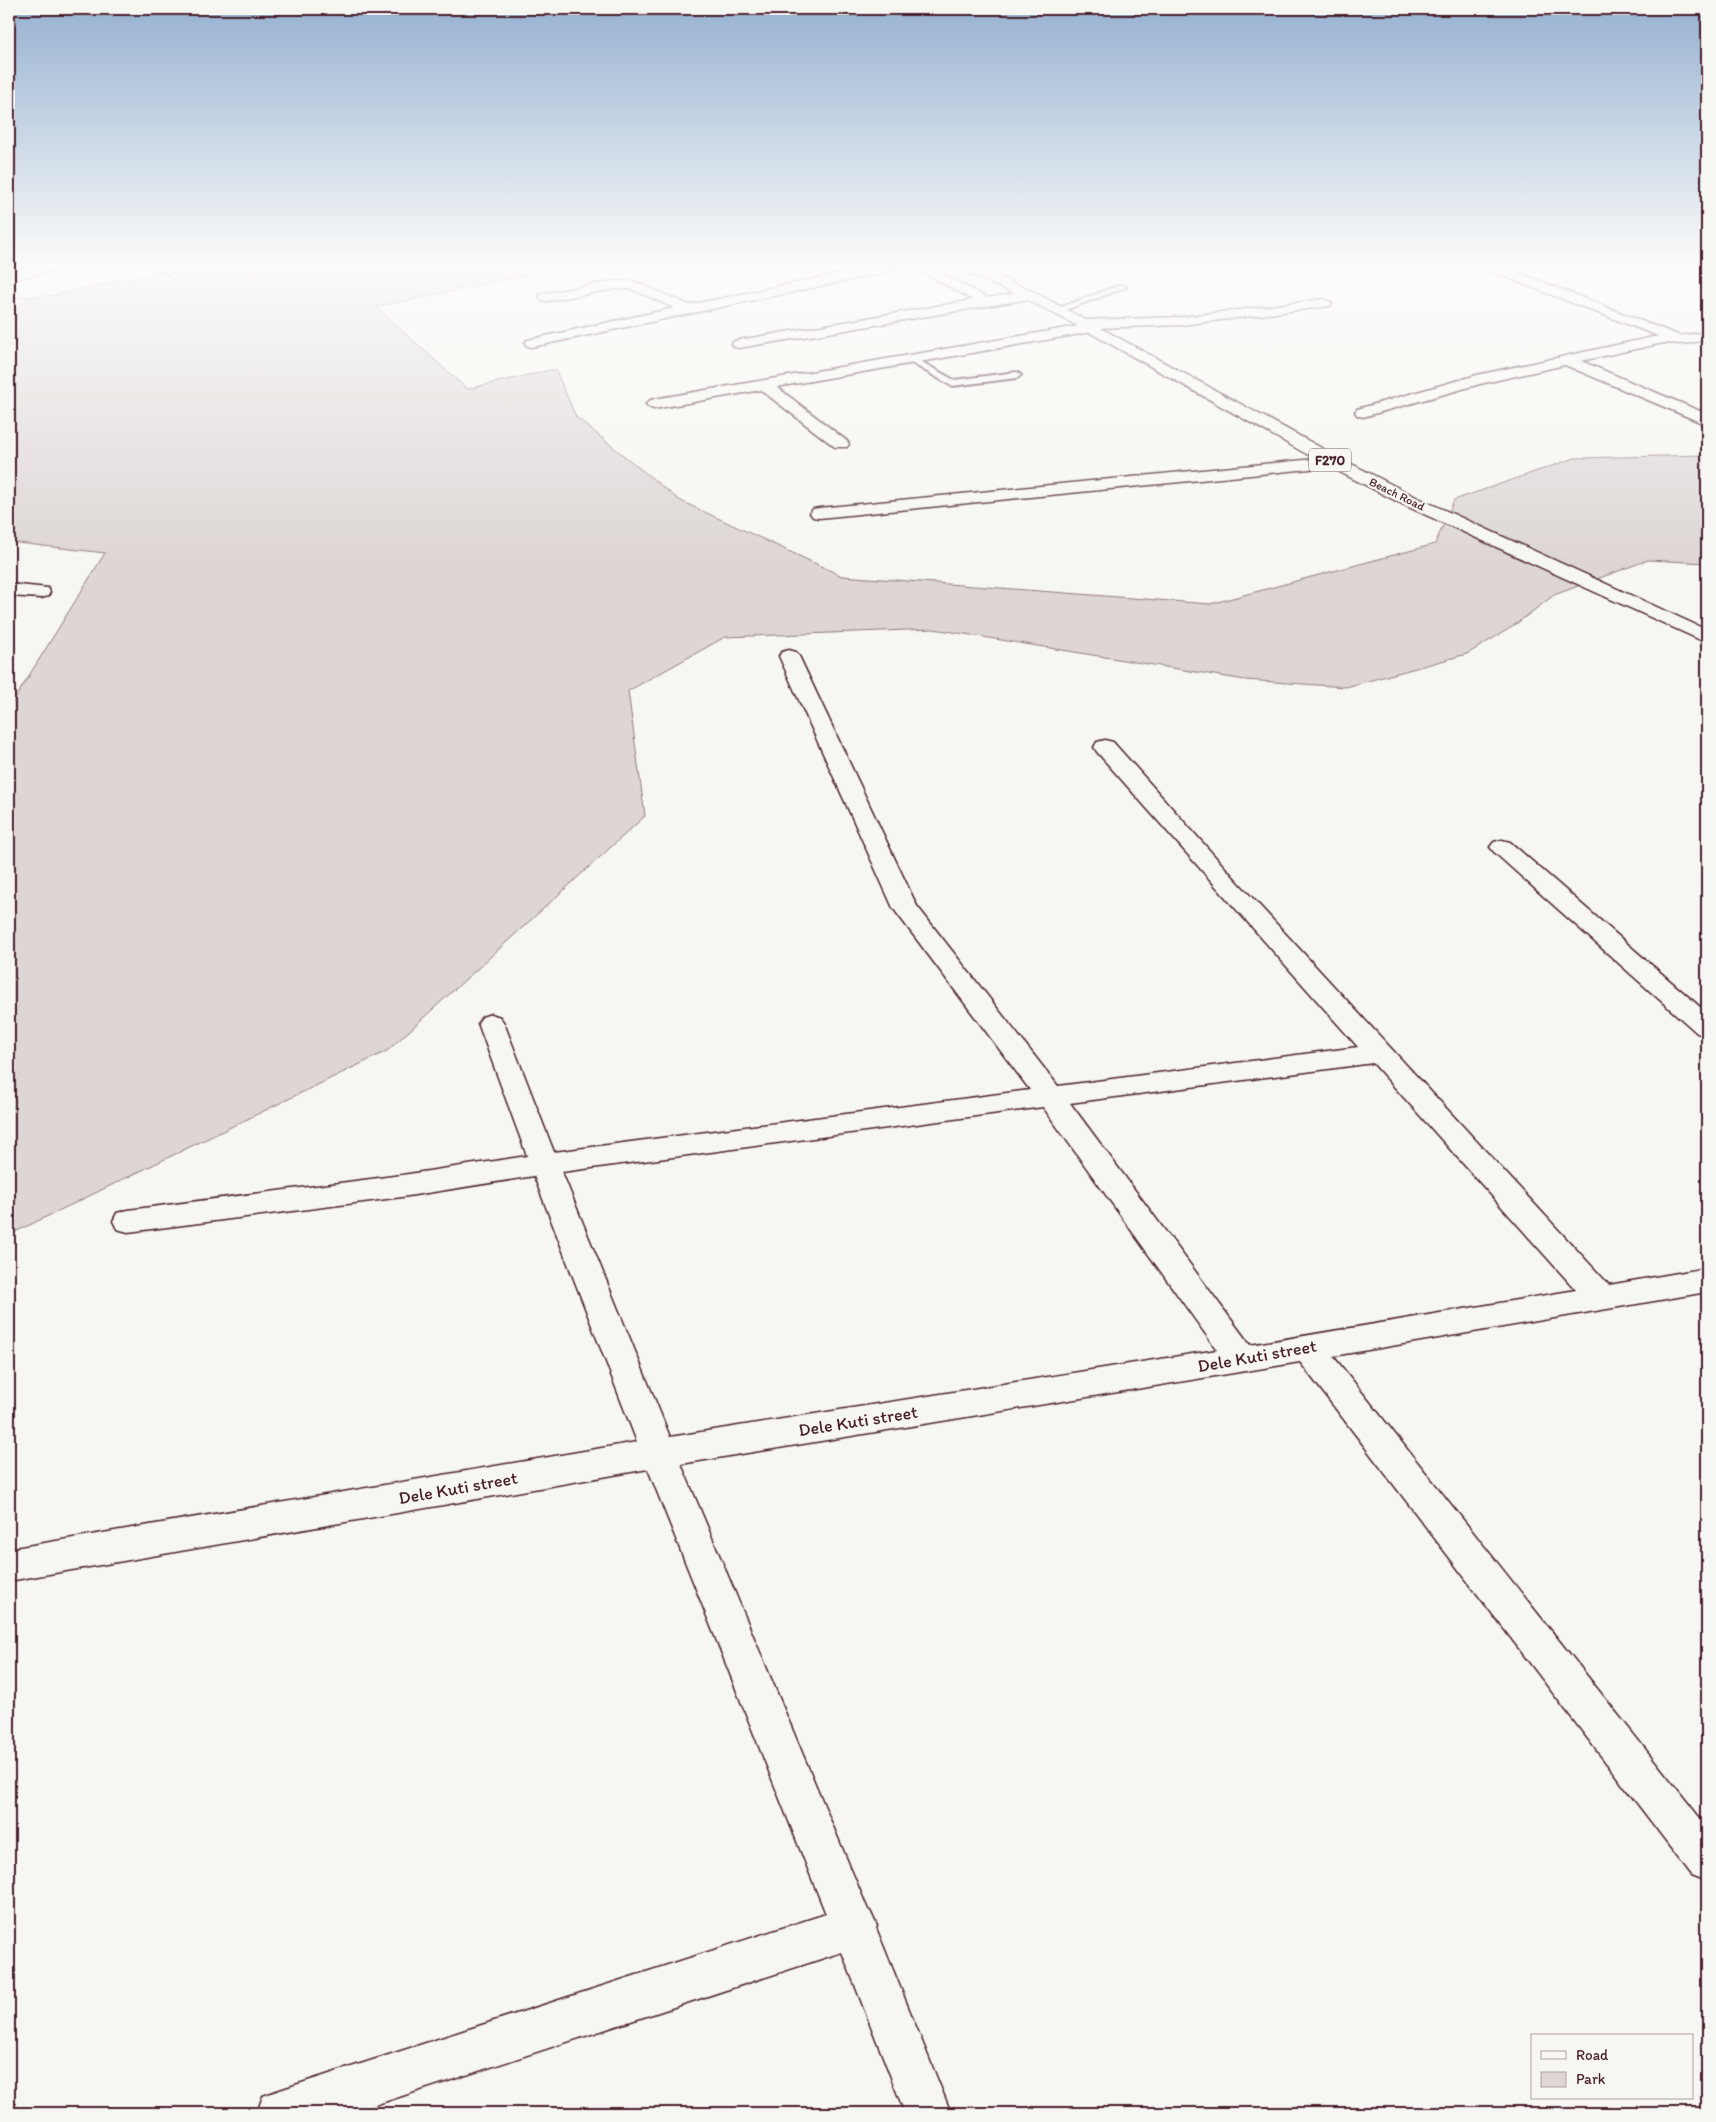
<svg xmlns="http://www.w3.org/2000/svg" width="1716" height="2122" font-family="Itim,sans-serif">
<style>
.green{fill:#ddd6d5;stroke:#947a80}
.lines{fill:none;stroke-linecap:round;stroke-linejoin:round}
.lane-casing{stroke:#4a1f2b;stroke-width:4}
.street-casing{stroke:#4a1f2b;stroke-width:3}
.primary-casing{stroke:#4a1f2b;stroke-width:3}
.lane{fill:#f6f6f2;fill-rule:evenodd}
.street{fill:#f6f6f2;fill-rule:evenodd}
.primary{fill:#f6f6f2;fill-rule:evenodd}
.labels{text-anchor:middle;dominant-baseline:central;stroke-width:4;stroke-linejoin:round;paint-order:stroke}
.far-street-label{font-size:12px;fill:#4a1f2b;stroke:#f6f6f2}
.shield{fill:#f6f6f2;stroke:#7e6067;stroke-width:1}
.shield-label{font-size:14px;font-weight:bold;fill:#4a1f2b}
.near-street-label{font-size:18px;fill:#4a1f2b;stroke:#f6f6f2}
</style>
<rect width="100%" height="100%" fill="#f6f6f2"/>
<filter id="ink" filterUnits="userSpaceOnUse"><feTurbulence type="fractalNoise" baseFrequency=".02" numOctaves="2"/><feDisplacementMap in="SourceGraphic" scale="10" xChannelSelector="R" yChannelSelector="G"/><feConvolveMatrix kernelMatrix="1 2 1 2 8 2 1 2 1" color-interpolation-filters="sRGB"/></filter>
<g filter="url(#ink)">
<path class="green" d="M 193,265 L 557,265 L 524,276 L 376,307 L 467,389 L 555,369 L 576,417 L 679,500 L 842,576 L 1210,604 L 1435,544 L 1454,500 L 1575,458 L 1707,455 L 1707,563 L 1648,560 L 1554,595 L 1512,627 L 1467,654 L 1346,687 L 1245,680 L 934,629 L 725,637 L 628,691 L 645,816 L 387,1051 L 9,1235 L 9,708 L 105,553 L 9,542 L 9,297 L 50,296 Z"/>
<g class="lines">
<g class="lane-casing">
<path id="lane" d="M 1120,285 L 1127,287 L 1060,312 L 1053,310 Z
M 911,356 L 954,380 L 1017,372 L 1021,375 L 1017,378 L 952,386 L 908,361 L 907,359 Z"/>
</g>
<g class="street-casing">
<path id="street" d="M 40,265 L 63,265 L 62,268 L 9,281 L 9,273 Z
M 149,265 L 168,265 L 176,270 L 169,274 L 150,268 Z
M 881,265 L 908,265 L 902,269 L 532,347 L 527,346 L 525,343 L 527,340 L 532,339 L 674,308 L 631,289 L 616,289 L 546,301 L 541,300 L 539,297 L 541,294 L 546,293 L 616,281 L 633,281 L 689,305 Z
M 910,265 L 926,265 L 988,298 L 1029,291 L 1036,295 L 1029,299 L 739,348 L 734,347 L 732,344 L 734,341 L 739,340 L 973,300 Z
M 1481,265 L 1499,265 L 1680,336 L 1707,332 L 1707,340 L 1683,344 L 1663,343 L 1581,361 L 1707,414 L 1707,425 L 1565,365 L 1480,384 L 1363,417 L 1357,415 L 1355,412 L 1357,409 L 1477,375 L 1658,336 L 1482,268 Z
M 1325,299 L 1332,303 L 1330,306 L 1182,325 L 1099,328 L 1097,331 L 1092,332 L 777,387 L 847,441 L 849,444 L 847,447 L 835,447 L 761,390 L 654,409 L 649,407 L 646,404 L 649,401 L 654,399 L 1078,326 L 1077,324 L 1079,321 L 1084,320 L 1182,317 Z
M 1334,457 L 1340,458 L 1342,462 L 1340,466 L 819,518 L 813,517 L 810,513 L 813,509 L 819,508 Z
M 9,584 L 48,588 L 50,592 L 48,596 L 41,598 L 9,596 Z
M 789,650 L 796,652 L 799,656 L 917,906 L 1058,1086 L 1358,1047 L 1097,752 L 1094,747 L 1097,742 L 1105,740 L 1113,742 L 1235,879 L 1609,1285 L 1707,1268 L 1707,1292 L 1333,1356 L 1707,1827 L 1707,1881 L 1692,1875 L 1300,1362 L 681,1464 L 868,1910 L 870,1911 L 877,1926 L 876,1928 L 951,2113 L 905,2113 L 842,1952 L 350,2113 L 257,2113 L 263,2096 L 280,2090 L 826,1914 L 648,1469 L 9,1581 L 9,1549 L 637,1442 L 534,1176 L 402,1197 L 128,1232 L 117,1229 L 113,1221 L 117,1213 L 128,1210 L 402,1175 L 527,1156 L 478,1023 L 482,1017 L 491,1014 L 500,1017 L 504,1023 L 554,1152 L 1030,1090 L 893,908 L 779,656 L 782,652 ZM 1373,1063 L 1576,1290 L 1250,1345 L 1070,1103 ZM 1043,1107 L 1217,1350 L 670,1437 L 562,1172 Z
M 1502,840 L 1510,842 L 1707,1013 L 1707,1036 L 1697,1033 L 1494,852 L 1490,847 L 1494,842 Z"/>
</g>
<g class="primary-casing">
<path id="primary" d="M 955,265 L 972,265 L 1034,292 L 1340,458 L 1416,497 L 1707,630 L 1707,643 L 1404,505 L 1328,466 L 1087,331 L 1024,298 L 956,268 Z"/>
</g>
<use href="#lane" class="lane"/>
<use href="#street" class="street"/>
<use href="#primary" class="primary"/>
</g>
</g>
<linearGradient id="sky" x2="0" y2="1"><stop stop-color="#96b1d1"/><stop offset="0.47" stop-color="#fbfbf9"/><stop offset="1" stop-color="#fbfbf9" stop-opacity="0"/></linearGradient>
<rect width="1716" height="562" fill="url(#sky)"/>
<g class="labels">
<g class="far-street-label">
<text transform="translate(1397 494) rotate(26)">Beach Road</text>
</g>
<rect class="shield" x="1309" y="448.5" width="42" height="23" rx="4"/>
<g class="shield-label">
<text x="1330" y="460">F270</text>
</g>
<g class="near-street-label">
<text transform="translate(1257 1356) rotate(-10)">Dele Kuti street</text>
<text transform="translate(858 1421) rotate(-9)">Dele Kuti street</text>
<text transform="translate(458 1488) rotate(-10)">Dele Kuti street</text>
</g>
</g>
<rect width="1716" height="2122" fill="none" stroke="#f6f6f2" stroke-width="30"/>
<rect x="15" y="15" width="1686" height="2092" fill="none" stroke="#4a1f2b" stroke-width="2" filter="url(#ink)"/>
<rect x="1531" y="2034" width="162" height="65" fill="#f6f6f2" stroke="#b1a0a2"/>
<rect x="1541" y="2051" width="25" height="8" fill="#f6f6f2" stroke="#b1a0a2"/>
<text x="1576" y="2060" font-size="15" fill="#4a1f2b">Road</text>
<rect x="1541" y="2072" width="25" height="15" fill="#ddd6d5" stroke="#b1a0a2"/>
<text x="1576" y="2084" font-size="15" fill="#4a1f2b">Park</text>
</svg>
